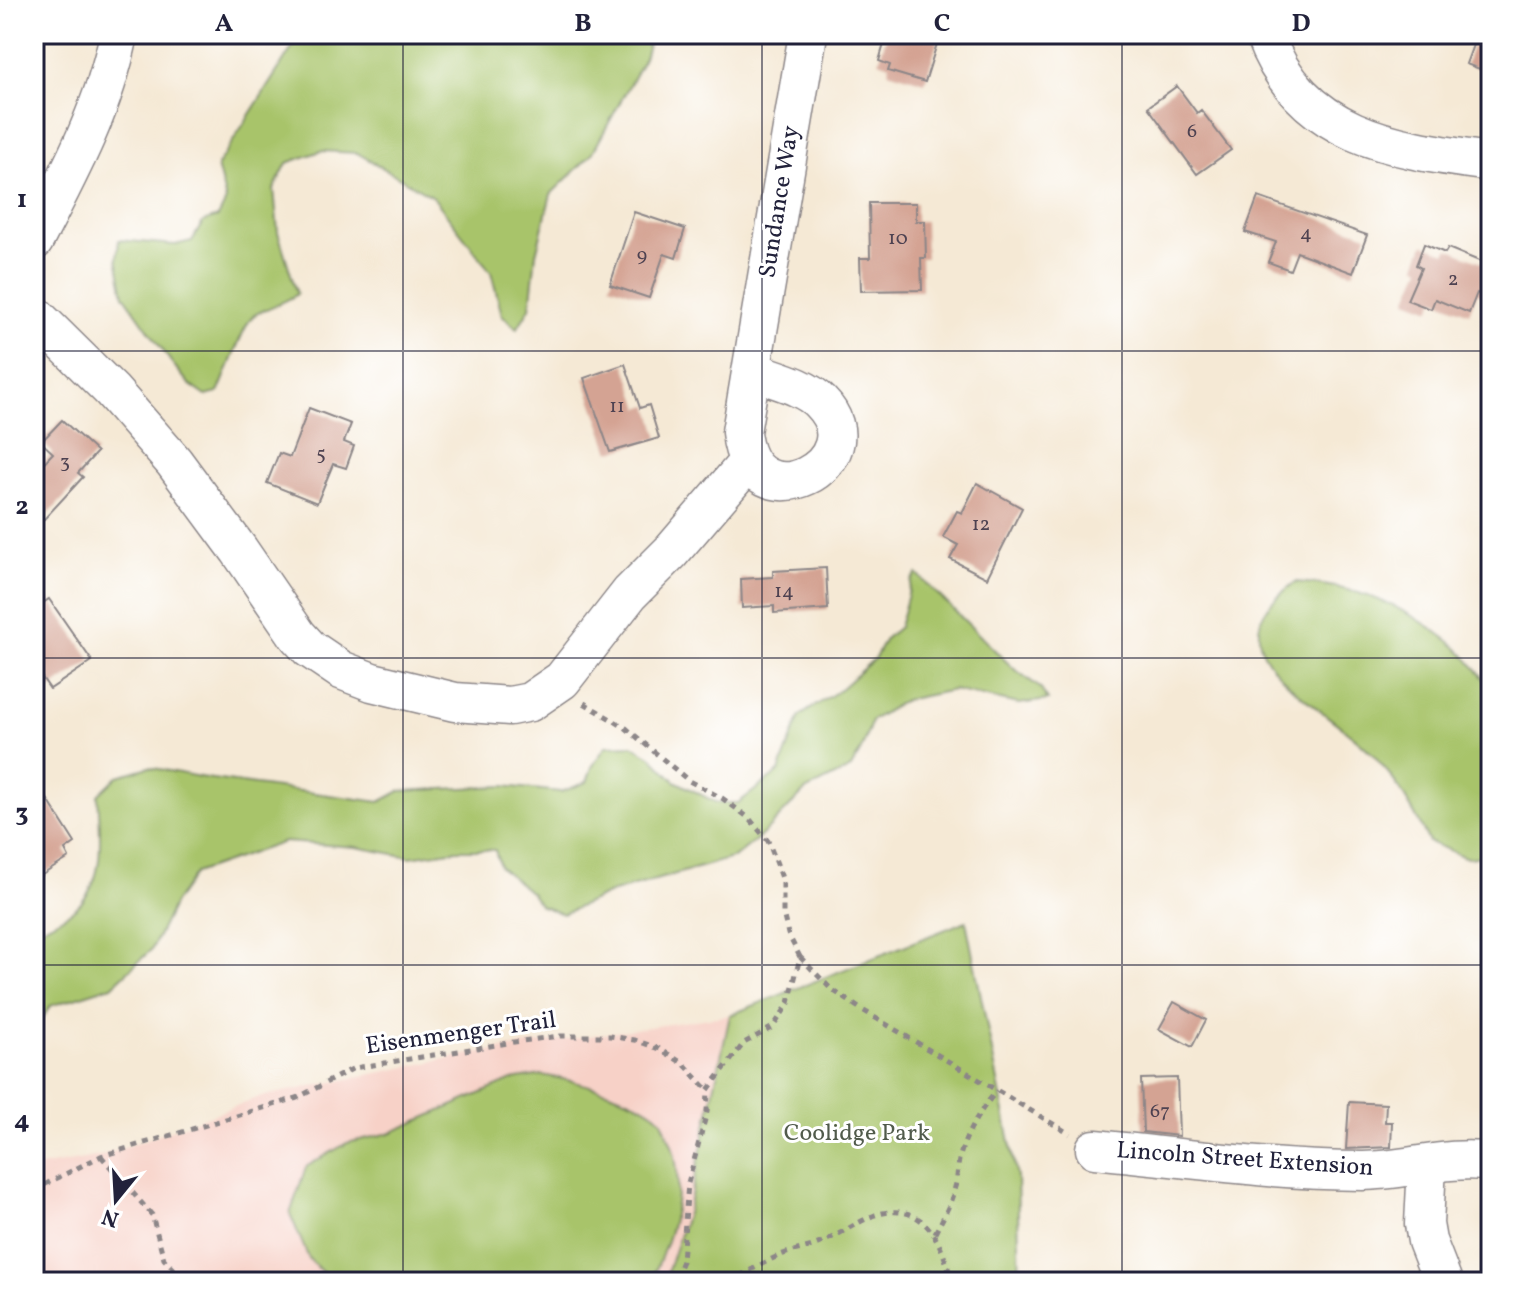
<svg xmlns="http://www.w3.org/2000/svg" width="1525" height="1316" font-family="Vollkorn,serif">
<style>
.built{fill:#f7d1c7}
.green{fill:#a8c46b;stroke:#657353;stroke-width:2}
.building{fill:#d4a393}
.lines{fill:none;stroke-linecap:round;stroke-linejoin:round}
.minor-casing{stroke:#8c8688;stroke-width:41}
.path{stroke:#8c8688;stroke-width:5;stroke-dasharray:6 6;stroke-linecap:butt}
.minor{stroke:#fff;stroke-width:38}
.grid{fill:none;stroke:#22223b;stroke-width:2;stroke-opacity:0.55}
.labels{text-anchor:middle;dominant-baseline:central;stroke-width:6;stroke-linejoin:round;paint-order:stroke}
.number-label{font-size:20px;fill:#4e4251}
.street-label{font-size:24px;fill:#22223b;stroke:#fff}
.park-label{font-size:24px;fill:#515b4c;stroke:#fff}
.neatline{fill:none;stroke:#22223b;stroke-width:3}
.grid-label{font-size:26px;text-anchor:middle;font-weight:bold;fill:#22223b}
</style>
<rect width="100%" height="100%" fill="#fff"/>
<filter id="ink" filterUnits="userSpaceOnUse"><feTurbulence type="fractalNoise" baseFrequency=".0125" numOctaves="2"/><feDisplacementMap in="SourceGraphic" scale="16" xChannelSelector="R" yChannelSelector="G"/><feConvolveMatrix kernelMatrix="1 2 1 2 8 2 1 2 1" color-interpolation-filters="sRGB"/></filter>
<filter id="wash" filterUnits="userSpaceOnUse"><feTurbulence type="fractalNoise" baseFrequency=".006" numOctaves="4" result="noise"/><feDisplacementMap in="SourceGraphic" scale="32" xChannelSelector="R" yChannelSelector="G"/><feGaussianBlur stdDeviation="1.8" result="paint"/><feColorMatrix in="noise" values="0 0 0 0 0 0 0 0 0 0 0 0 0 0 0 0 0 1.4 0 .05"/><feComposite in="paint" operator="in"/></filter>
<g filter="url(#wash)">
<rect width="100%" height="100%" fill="#f5e9d5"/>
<path class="built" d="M 730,1015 L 688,1210 L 664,1282 L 34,1282 L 34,1168 L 101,1156 L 260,1097 L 475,1053 Z"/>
<path class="green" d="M 301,34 L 651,34 L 644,58 L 592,154 L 551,194 L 536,254 L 530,308 L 517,329 L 502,315 L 491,272 L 433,197 L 357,153 L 321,151 L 287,163 L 274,189 L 278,232 L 297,294 C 284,304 259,310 252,317 C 242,328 226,376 218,393 L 206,396 L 189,384 L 171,362 L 124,295 L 117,258 L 119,240 L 175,245 L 192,241 L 203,222 L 218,217 L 226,201 L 217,166 Z
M 917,574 L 1012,667 L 1040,688 L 1048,700 L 1019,704 L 953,690 L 905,700 L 872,720 L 862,748 L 851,768 L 805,791 L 762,835 L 735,857 L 610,893 L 563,914 L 541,906 L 531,893 L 500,867 L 495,850 L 457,850 L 410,857 L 356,847 L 284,842 L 195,873 L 174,903 L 152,949 L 112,986 L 50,1006 L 34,1033 L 34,932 C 46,925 61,919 72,911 C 108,884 100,834 98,795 L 118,776 L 149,767 L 205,778 L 380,802 L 400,791 L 504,786 L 561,792 L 587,782 L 592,767 L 606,746 L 632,745 L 651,756 L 675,781 L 717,803 L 738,803 L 779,772 L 800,716 L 838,691 L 875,658 L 885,639 L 899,627 L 912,580 Z
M 1296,582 C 1353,585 1405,606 1449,641 C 1465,653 1478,672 1491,687 L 1491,855 L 1467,858 L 1429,842 C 1415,813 1399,784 1377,759 C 1334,708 1192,651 1296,582 Z
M 966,921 L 1017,1177 L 1020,1282 L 664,1282 L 688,1210 L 730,1015 Z
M 542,1075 C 571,1080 637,1096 659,1117 C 663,1120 665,1128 667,1133 C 690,1181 672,1237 650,1282 L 332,1282 L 309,1259 L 290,1214 L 306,1167 L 347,1143 L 390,1133 L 512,1080 Z"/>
<g id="blocks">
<path class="building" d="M 887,34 L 940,34 L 925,82 L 888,71 L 890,65 L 879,61 Z
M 1477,34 L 1491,34 L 1491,73 L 1466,64 Z
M 1177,86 L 1197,113 L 1201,110 L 1231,150 L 1197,174 L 1148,107 Z
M 1258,197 L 1367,235 L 1353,273 L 1297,252 L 1290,270 L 1268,262 L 1276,242 L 1245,232 Z
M 869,203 L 916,203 L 916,221 L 925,221 L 926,258 L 921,258 L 922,290 L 861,291 L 860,258 L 870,258 Z
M 634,212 L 685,229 L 676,258 L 664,254 L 649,298 L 610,285 Z
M 1424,244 L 1445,253 L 1448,248 L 1491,266 L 1491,299 L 1477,293 L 1469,313 L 1435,299 L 1431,309 L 1407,300 L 1421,268 L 1416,265 Z
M 625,364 L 640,408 L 649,405 L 659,438 L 610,452 L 584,378 Z
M 309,408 L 351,424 L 344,442 L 354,446 L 346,468 L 333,464 L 317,503 L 267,483 L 279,453 L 290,457 Z
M 62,420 L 97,452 L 78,473 L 83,477 L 34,530 L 34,473 L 53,453 L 41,442 Z
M 977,483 L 1022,508 L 987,578 L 950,559 L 958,545 L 943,537 L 957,511 L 962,513 Z
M 826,568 L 828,609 L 774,613 L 774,606 L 742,608 L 741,579 L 773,577 L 773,571 Z
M 49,599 L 92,661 L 50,689 L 34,666 L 34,609 Z
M 34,778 L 75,843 L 65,850 L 69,858 L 34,880 Z
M 1174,1002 L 1206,1020 L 1192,1047 L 1159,1029 Z
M 1177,1078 L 1179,1136 L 1143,1132 L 1141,1079 Z
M 1349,1102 L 1386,1104 L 1385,1122 L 1392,1122 L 1391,1147 L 1346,1149 Z"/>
</g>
</g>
<g filter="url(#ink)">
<use href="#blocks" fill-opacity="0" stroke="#8c8688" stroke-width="2"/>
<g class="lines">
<g class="minor-casing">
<path id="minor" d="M 1264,34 C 1301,138 1396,149 1491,162
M 34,241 C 69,174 104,109 119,34
M 34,314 L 112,391 L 174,462 L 239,550 L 298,636 L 310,649 L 341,670 L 372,682 L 455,702 L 510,706 L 530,702 L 562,680 L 630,593 L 671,552 L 749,461
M 753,371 C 773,379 805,386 820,402 C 879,461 751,530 741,432 L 808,34
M 1095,1149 C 1184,1158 1274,1171 1363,1171 C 1406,1171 1449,1155 1491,1162
M 1427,1165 L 1424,1224 L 1427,1241 L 1443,1282"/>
</g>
<path class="path" d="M 584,703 L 626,728 L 689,781 L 722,798 L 749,818 L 768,841 L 777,864 L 783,881 L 783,913 L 788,934 L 800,957 L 789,1003 L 773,1027 L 744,1043 L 708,1090 L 707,1112 L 688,1183 L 682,1261 L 673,1282
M 800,957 L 831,989 L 859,1008 L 1070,1134
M 101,1156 L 152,1215 L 164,1259 L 183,1278 L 179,1282
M 34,1190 L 101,1156 L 297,1098 L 354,1068 L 514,1042 L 560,1036 L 610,1036 L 635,1040 L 660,1049 L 684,1064 L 708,1090
M 935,1233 C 943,1218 951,1204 955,1187 C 958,1177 957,1166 960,1156 C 967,1131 980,1110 997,1091
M 729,1282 C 745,1273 761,1264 778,1256 C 792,1250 807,1249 820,1243 C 838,1236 858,1221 875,1215 C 926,1199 942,1244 952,1282"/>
<use href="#minor" class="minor"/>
</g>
</g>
<path class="grid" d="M 403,34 L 403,1282M 762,34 L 762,1282M 1122,34 L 1122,1282M 34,351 L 1491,351M 34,658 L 1491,658M 34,965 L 1491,965"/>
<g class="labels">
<g class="number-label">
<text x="1192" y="132">6</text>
<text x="1306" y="234">4</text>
<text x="898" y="239">10</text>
<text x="642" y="256">9</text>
<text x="1453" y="280">2</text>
<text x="617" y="407">11</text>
<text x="321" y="455">5</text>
<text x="65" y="463">3</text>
<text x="981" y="525">12</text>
<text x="784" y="592">14</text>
<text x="1160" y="1112">67</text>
</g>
<g class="street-label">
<text transform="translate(780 202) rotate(-81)">Sundance Way</text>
<text transform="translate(461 1034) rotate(-8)">Eisenmenger Trail</text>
<text transform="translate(1245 1160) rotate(4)">Lincoln Street Extension</text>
</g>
<g class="park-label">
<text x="857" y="1134">Coolidge Park</text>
</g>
</g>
<rect width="1525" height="1316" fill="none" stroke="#fff" stroke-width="88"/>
<g transform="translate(116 1200) rotate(198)" stroke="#ffffff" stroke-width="6" paint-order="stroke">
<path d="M0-6L14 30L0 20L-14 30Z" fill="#22223b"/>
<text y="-12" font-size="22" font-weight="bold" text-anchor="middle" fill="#22223b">N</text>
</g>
<rect x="44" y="44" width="1437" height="1228" class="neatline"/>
<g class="grid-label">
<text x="224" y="31">A</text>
<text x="583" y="31">B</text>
<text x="942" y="31">C</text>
<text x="1301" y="31">D</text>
<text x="22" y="207">1</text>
<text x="22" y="514">2</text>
<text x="22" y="821">3</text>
<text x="22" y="1128">4</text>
</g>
</svg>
